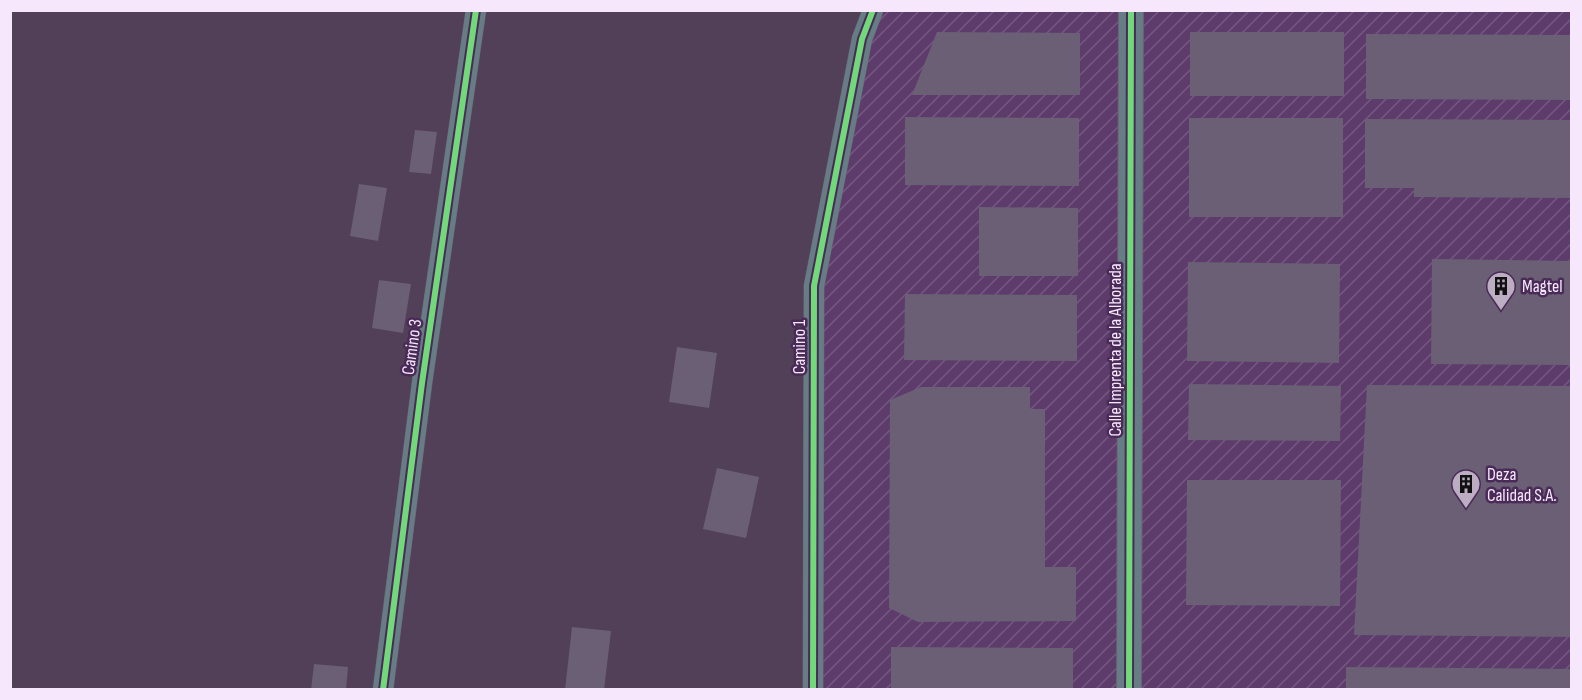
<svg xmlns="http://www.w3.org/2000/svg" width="1582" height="700" font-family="'Sofia Sans Condensed',sans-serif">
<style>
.industrial{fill:url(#industrial-furrows)}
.building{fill:#6a5f75}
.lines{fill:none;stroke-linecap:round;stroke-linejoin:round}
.minor-casing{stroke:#6e6074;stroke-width:21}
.tertiary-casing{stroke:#6e6074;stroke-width:26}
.minor{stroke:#667d85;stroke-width:20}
.tertiary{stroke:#667d85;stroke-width:24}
.cycleway-casing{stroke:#4a2b57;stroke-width:10}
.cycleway{stroke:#71d979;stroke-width:6}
.labels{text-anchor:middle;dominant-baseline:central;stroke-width:5;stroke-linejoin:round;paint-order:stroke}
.poi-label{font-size:18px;fill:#f6e7fd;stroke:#4a2b57;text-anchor:start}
.street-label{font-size:18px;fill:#f6e7fd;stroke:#4a2b57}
</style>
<defs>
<pattern id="industrial-furrows" width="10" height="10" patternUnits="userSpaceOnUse" patternTransform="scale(1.5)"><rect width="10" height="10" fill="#5d3c6c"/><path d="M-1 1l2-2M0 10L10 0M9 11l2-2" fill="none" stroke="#755882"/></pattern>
</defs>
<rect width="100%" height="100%" fill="#514058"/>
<path class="industrial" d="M 873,11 L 1571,11 L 1571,689 L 813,690 L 814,286 Z"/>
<path class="building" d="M 937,32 L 1080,33 L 1080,95 L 912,95 Z
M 1190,32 L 1344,32 L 1344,96 L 1190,96 Z
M 1366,34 L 1572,35 L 1572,100 L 1366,99 Z
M 905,117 L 1079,118 L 1079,186 L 905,185 Z
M 1189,118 L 1343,118 L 1343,217 L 1189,217 Z
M 1365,119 L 1572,120 L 1572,198 L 1414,197 L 1414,188 L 1365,188 Z
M 415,130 L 437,132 L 431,174 L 409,172 Z
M 359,184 L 387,188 L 378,241 L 350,236 Z
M 979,207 L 1078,208 L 1078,276 L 979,276 Z
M 1432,259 L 1572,261 L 1572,365 L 1431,364 Z
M 1188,262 L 1340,264 L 1339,363 L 1187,361 Z
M 379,280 L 411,284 L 403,333 L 372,328 Z
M 905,294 L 1077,295 L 1077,361 L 904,360 Z
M 677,347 L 717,353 L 709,408 L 669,402 Z
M 1189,384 L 1341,386 L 1340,441 L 1188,440 Z
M 1367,385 L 1572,386 L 1572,637 L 1354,635 Z
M 921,387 L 1030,387 L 1030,409 L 1045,409 L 1045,567 L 1076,567 L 1076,621 L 918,622 L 889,608 L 890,400 Z
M 717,468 L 759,477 L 746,538 L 703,529 Z
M 1187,480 L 1341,480 L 1340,606 L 1186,605 Z
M 572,627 L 611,631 L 604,690 L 565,690 Z
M 891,647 L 1073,648 L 1073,690 L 891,690 Z
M 314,664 L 348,667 L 346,690 L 311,690 Z
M 1346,667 L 1572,669 L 1572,690 L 1346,690 Z"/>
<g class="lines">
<g class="minor-casing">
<path id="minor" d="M 383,690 L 422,383 L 476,10
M 813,690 L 814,286 L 862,39 L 873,10"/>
</g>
<g class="tertiary-casing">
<path id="tertiary" d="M 1129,690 L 1131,10"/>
</g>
<use href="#minor" class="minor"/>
<use href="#tertiary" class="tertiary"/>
<g class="cycleway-casing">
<path id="cycleway" d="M 383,690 L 422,383 L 476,10
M 813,690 L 814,286 L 862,39 L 873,10
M 1129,690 L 1131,10"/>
</g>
<use href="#cycleway" class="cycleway"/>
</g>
<defs>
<g id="building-pin" transform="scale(1.5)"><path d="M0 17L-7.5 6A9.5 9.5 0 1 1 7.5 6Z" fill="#bcadc3" stroke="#4a2b57"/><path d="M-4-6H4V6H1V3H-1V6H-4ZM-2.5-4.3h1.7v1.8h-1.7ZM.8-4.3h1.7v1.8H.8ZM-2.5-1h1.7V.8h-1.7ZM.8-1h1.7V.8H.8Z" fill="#111"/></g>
</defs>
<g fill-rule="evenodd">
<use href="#building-pin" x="1501" y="286"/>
<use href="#building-pin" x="1466" y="484"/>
</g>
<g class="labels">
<g class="poi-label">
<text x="1522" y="286">Magtel</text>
<text x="1487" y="474">Deza<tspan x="1487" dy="21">Calidad S.A.</tspan></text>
</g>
<g class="street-label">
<text transform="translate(412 347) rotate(-82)">Camino 3</text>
<text transform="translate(799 347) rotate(-90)">Camino 1</text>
<text transform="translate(1115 350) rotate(-90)">Calle Imprenta de la Alborada</text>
</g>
</g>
<rect width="1582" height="700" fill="none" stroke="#f6e7fd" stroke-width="24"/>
</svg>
